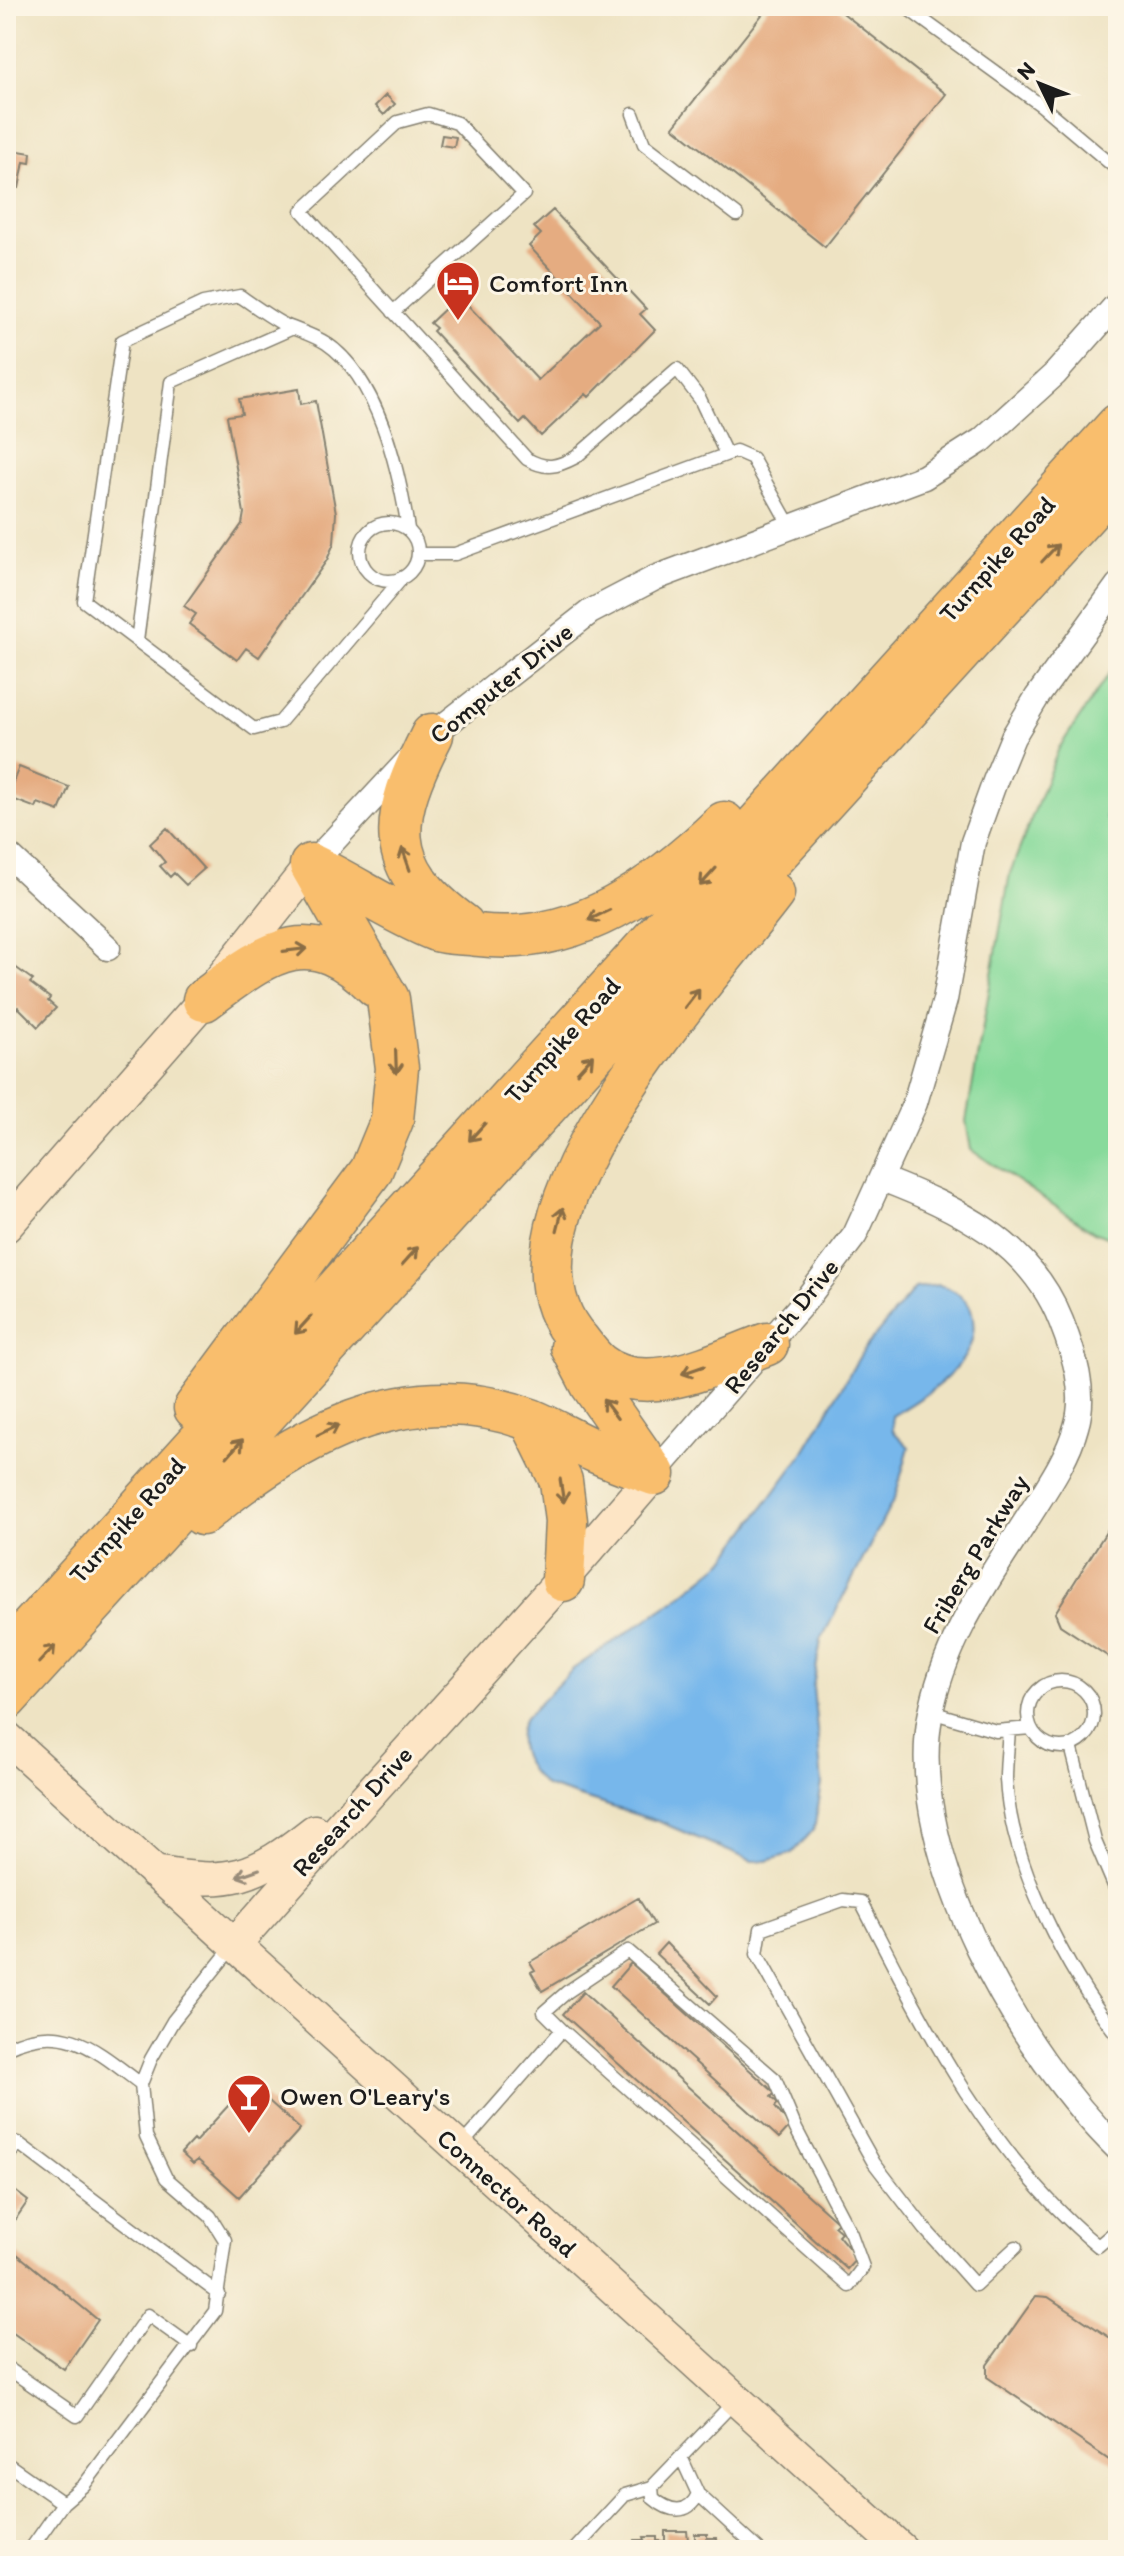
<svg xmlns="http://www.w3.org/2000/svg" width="1124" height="2556" font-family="Itim,sans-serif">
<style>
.green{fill:#88da9b;stroke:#527b5c;stroke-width:2}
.water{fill:#77b7eb;stroke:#4a6a84;stroke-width:2}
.building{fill:#e5ac81}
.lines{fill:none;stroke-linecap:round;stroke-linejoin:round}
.lane-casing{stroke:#858070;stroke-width:15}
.street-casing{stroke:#858070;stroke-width:27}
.secondary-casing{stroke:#858070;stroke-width:35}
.highway-casing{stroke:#858070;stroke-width:45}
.lane{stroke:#fff;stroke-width:12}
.street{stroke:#fff;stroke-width:24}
.secondary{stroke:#fde5c5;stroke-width:32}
.highway{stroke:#f9be6d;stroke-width:42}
.oneway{stroke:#8a6d44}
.oneway2{stroke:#988b79}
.labels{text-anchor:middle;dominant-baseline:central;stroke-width:6;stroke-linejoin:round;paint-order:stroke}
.poi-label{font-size:26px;fill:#1c1c1c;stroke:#fcf5e5;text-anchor:start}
.street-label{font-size:26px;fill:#1c1c1c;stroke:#fcf5e5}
</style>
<rect width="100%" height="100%" fill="#fcf5e5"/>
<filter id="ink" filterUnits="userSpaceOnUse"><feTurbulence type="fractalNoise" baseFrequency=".0125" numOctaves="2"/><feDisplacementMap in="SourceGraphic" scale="16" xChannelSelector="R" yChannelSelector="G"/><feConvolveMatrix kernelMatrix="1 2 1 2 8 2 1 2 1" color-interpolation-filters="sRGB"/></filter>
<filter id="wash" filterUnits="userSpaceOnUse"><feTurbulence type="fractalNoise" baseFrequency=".006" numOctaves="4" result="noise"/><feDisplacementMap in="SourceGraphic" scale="32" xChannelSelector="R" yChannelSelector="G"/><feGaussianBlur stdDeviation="1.8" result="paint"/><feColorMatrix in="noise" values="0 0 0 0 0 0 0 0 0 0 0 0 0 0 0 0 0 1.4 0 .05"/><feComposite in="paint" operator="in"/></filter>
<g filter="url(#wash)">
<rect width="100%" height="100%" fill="#eee3c3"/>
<path class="green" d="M 1118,660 L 1118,1242 L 1094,1232 L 971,1150 L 966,1121 L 1010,873 L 1059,748 Z"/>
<path class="water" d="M 1118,778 L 1118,829 L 1106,819 L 1106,789 Z
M 938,1285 C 951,1287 966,1297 971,1310 C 987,1360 927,1395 892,1416 L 893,1431 L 909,1447 L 895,1497 L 821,1640 L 813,1687 L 822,1784 L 814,1829 L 793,1853 L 767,1861 L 752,1861 L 660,1822 L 545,1786 C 526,1769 511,1743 525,1718 L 573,1669 L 674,1601 L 724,1561 L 803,1453 L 864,1349 L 915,1288 Z"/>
<g id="blocks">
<path class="building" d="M 769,6 L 834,6 L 946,94 L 825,247 L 673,127 Z
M 386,95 L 395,104 L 384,115 L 375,106 Z
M 442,135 L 456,137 L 454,147 L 440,145 Z
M 7,149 L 31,153 L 30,163 L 24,162 L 19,188 L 6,186 Z
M 553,210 L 646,309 L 640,314 L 655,330 L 589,397 L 586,394 L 541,436 L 525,419 L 520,424 L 433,331 L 436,328 L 430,323 L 448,306 L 454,312 L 465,302 L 538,380 L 600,322 L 529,246 L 541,234 L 534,227 Z
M 299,389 L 301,404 L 316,401 L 336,513 L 334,543 L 327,560 L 259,657 L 246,648 L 237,660 L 189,624 L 196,614 L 184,606 L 242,524 L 244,513 L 227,416 L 242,414 L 239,399 Z
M 19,767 L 69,787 L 59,811 L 38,803 L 36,808 L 7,797 Z
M 167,828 L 204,869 L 186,885 L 174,873 L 170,877 L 160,866 L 165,862 L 150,844 Z
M 11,964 L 33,980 L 30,983 L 50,998 L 48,1001 L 56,1008 L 38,1027 L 18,1007 L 11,1015 L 6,1010 L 6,968 Z
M 1118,1513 L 1118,1663 L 1060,1625 L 1055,1613 Z
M 638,1898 L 654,1924 L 542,1991 L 531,1972 L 535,1970 L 530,1962 Z
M 666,1943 L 717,1996 L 710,2004 L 656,1954 Z
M 631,1963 L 775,2093 L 771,2097 L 778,2103 L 775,2107 L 790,2126 L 779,2138 L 611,1986 Z
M 583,1992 L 838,2222 L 834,2226 L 841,2232 L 838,2235 L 857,2258 L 847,2269 L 563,2014 Z
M 249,2083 L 300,2129 L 239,2197 L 198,2160 L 193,2164 L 181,2153 L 193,2140 L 195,2142 Z
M 6,2184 L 28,2201 L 6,2233 Z
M 6,2245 L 98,2320 L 64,2369 L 6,2328 Z
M 1036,2296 L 1048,2297 L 1118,2343 L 1118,2466 L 987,2377 L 987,2365 Z
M 665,2531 L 687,2531 L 688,2540 L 695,2540 L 695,2534 L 707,2534 L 707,2538 L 717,2538 L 717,2544 L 723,2543 L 723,2550 L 631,2550 L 635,2540 L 645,2540 L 644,2537 L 657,2537 L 657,2541 L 665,2541 Z"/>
</g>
</g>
<g filter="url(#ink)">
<use href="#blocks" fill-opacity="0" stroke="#858070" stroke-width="2"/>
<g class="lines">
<g class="lane-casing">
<path id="lane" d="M 904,6 L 1042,106 L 1118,170
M 633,114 L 644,144 L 737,215
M 393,312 L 524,194 L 457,123 L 428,114 L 398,122 L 302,211 L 527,459 C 546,470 557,467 576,457 L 677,369 L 700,399 L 726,454
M360 552a29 29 0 1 1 58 0a29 29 0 1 1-58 0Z
M 418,554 L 455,554 L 736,451 L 752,458 L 790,526
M 403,577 L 280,722 L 254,729 L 84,601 L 122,341 L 203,303 L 240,296 C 253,305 267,315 281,323 C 295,330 312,334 326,343 C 378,378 399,470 408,529
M 137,641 L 171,382 L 293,328
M1028 1714a33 33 0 1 1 66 0a33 33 0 1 1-66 0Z
M 931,1712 L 996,1731 L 1031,1728
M 1009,1730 C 1008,1746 1006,1763 1006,1779 C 1010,1863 1067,1972 1118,2036
M 1071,1746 L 1095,1841 L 1118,1895
M 6,2048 C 64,2019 96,2050 141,2084
M 459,2148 L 562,2030 L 849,2286 L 863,2267 L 851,2234 L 796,2129 L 775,2079 L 628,1951 L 567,1992 L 544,2012 L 562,2030
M 6,2159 L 18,2143 L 219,2294
M 1016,2247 L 975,2285 L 925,2229 L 874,2163 L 757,1954 L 761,1929 L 843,1900 L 861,1902 C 925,2027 988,2154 1098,2246 L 1118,2229
M 6,2367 L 77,2416 L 148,2315 L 191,2346
M 682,2459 L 698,2494 L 759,2550
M 6,2463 L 63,2503
M 652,2487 L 653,2498 C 669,2512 688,2516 698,2494
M 30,2550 L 63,2503 L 84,2485 L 215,2311 L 225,2240 L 210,2216 L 166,2178 L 146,2136 L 141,2084 L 151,2059 L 173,2021 L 234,1945
M 574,2550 L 625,2495 L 652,2487 L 736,2400"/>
</g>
<g class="street-casing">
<path id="street" d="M 6,853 L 108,948
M 311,865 L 432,735 L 590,612 L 655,578 L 924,477 L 982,440 L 1055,374 L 1118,303
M 882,1179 C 957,1208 1030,1242 1061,1321 C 1074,1354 1087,1392 1076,1427 C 1068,1457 1048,1486 1031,1513 C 990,1578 944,1639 930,1717 C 905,1855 1022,2056 1118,2149
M 654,1474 L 805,1301 L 855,1235 L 915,1103 L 945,1000 L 973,842 L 995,781 L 1013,737 L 1037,697 L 1118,585"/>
</g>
<g class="secondary-casing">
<path id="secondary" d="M 6,1226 L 204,1000 L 311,865
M 6,1737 L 902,2550
M 154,1872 C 231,1886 253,1879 314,1831
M 234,1945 C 373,1787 517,1634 654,1474"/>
</g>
<g class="highway-casing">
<path id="highway" d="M 432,735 C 390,818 380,865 463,925
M 311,865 C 353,885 393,913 436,930 C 448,934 465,933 478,935 C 578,947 656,888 724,823
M 204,1000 C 268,953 308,918 376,986
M 767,1344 C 719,1361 646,1402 599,1364 C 592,1358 585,1349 579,1341 C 473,1226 705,984 773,893
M 572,1347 L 592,1385 L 654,1474
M 195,1408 L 371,1171 L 392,1120 L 397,1068 L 388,999 L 311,865
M 531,1420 L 561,1481 L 566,1521 L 563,1580
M 202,1514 C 295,1437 406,1373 531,1420 C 553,1429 574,1442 597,1452 C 615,1460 635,1467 654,1474
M 6,1655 L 1118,425
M 6,1699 L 1118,479"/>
</g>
<use href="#lane" class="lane"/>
<use href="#street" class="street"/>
<use href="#secondary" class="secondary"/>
<use href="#highway" class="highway"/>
</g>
<defs><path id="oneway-shaft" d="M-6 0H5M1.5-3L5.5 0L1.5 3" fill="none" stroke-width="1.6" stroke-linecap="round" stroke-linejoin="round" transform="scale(2)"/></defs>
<g class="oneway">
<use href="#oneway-shaft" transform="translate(1050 553) rotate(-47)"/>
<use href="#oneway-shaft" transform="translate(406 859) rotate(-109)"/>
<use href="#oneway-shaft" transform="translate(708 877) rotate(132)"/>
<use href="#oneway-shaft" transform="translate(599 915) rotate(154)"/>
<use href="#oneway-shaft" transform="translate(295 950) rotate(-7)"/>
<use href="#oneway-shaft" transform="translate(692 998) rotate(-52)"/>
<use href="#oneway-shaft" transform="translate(396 1062) rotate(88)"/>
<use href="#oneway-shaft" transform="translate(585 1064) rotate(-48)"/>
<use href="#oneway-shaft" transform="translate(477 1132) rotate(132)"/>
<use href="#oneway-shaft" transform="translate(560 1219) rotate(-76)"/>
<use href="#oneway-shaft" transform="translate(410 1256) rotate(-48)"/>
<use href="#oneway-shaft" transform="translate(303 1325) rotate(132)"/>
<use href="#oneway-shaft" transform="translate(693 1370) rotate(161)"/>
<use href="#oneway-shaft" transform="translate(610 1409) rotate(-127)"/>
<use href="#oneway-shaft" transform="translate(328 1430) rotate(-26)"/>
<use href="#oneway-shaft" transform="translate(235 1448) rotate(-48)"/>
<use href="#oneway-shaft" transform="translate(562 1491) rotate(81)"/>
<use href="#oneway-shaft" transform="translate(47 1654) rotate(-47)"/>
</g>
<use class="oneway2" href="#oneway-shaft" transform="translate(248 1873) rotate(161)"/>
</g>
<defs>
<g id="hotel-pin" transform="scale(2.3)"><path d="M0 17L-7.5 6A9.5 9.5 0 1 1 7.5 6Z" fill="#c8321e" stroke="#fcf5e5"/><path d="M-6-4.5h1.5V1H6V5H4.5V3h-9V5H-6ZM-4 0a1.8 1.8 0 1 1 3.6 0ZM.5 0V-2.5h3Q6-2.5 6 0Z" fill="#fff"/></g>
<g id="bar-pin" transform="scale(2.3)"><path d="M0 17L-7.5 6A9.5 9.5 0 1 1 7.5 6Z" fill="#c8321e" stroke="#fcf5e5"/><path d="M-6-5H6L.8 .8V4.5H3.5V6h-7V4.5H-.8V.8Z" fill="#fff"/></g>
</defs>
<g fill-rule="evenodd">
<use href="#hotel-pin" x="458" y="283"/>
<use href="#bar-pin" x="249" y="2096"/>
</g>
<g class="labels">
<g class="poi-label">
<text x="489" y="283">Comfort Inn</text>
<text x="280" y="2096">Owen O'Leary's</text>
</g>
<g class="street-label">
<text transform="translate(997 559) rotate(-48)">Turnpike Road</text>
<text transform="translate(501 683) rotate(-39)">Computer Drive</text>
<text transform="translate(562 1040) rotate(-48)">Turnpike Road</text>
<text transform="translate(781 1326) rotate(-51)">Research Drive</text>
<text transform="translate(127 1520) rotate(-48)">Turnpike Road</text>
<text transform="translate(975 1554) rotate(-59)">Friberg Parkway</text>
<text transform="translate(352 1811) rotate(-48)">Research Drive</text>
<text transform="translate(507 2193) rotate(42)">Connector Road</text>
</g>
</g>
<rect width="1124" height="2556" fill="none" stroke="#fcf5e5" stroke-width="32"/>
<g transform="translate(1040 84) rotate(313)" stroke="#fcf5e5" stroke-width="6" paint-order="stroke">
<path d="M0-6L14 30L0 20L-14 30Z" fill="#1c1c1c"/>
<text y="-12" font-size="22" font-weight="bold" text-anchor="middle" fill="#1c1c1c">N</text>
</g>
</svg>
